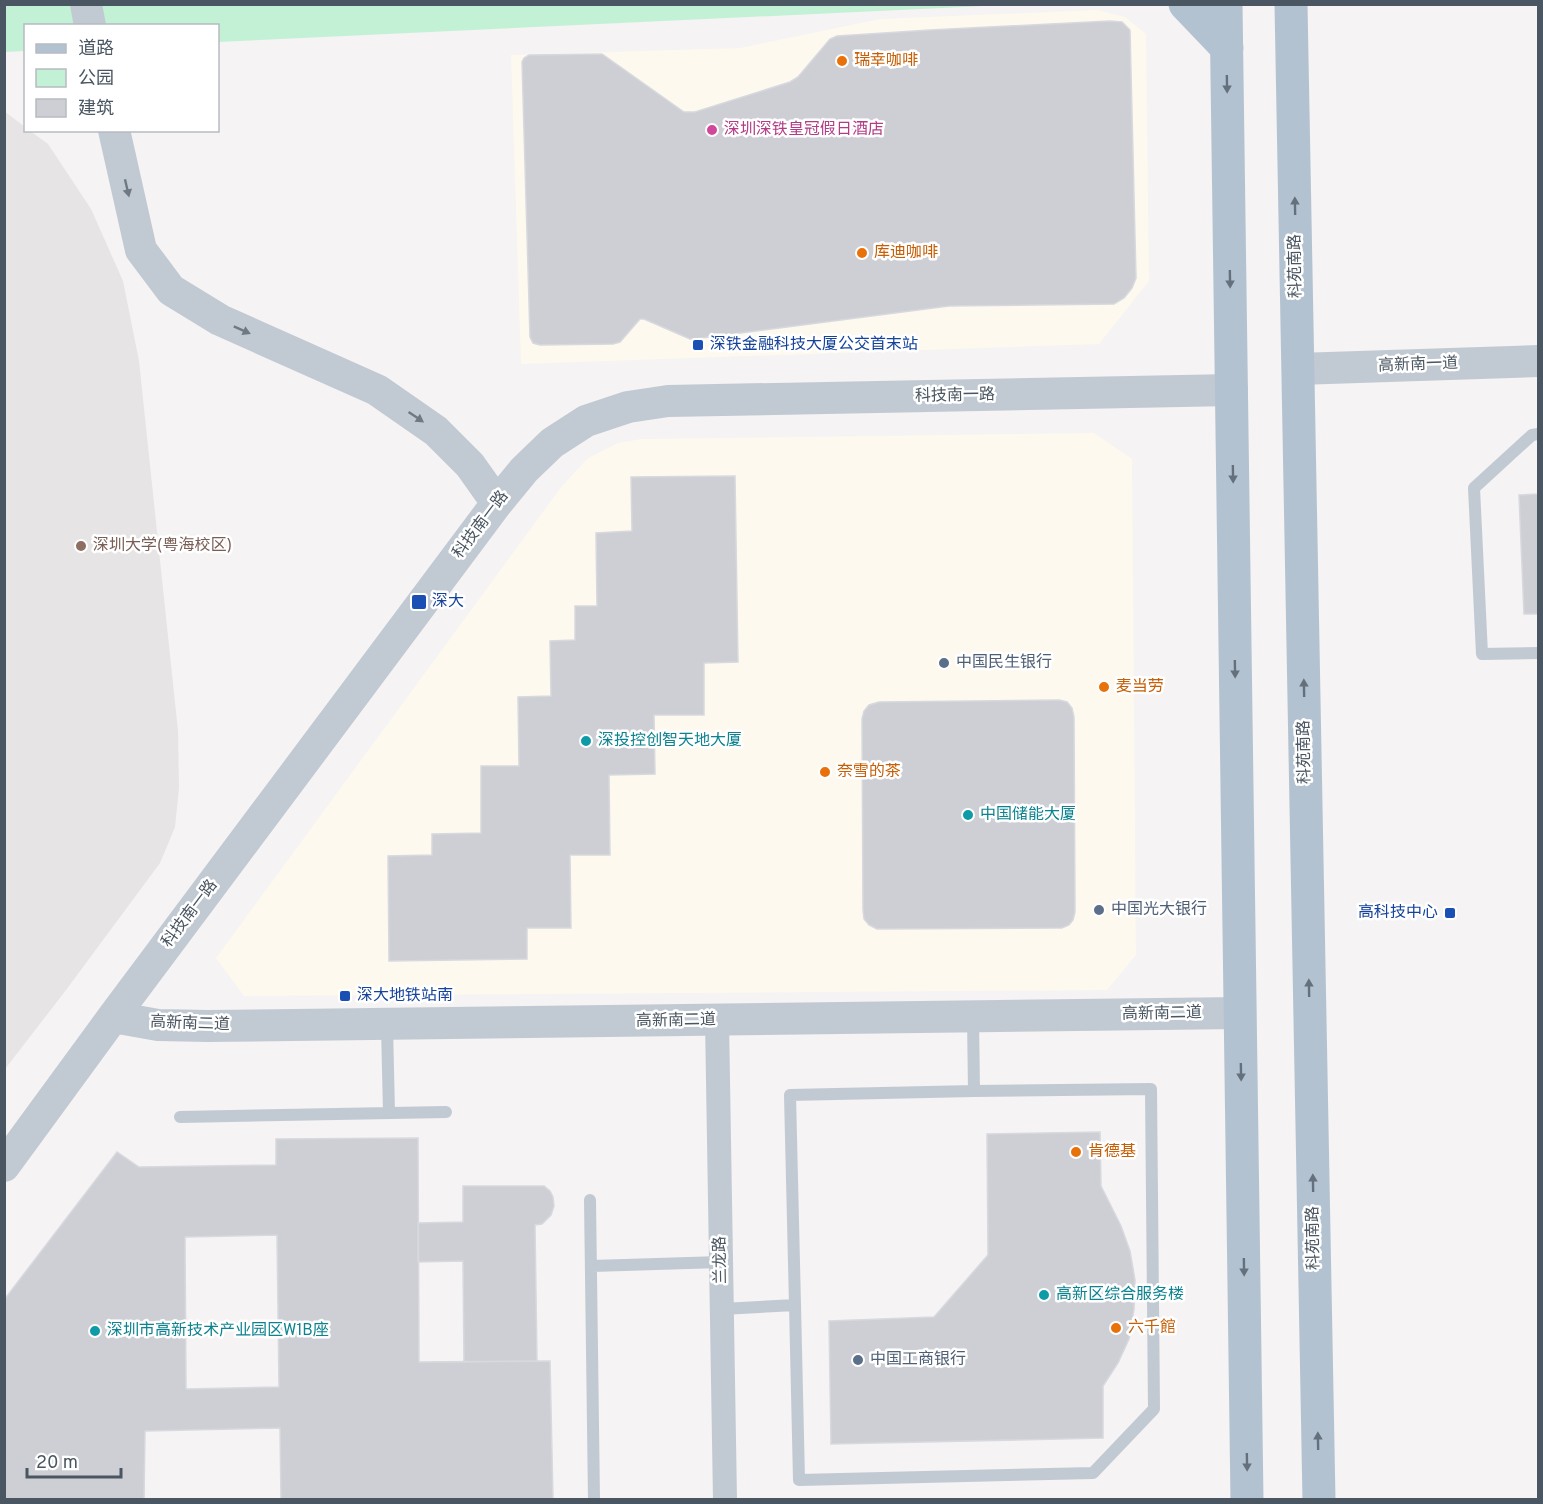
<svg xmlns="http://www.w3.org/2000/svg" width="1543" height="1504" font-family="Overpass,'Noto Sans SC',sans-serif">
<style>
.commercial{fill:#fdf9ef}
.education{fill:#e6e4e5}
.green{fill:#c3f1d5}
.building{fill:#cdcfd5;stroke:#d7d9de;stroke-width:1.5;fill-rule:evenodd}
.lines{fill:none;stroke-linecap:round;stroke-linejoin:round}
.service{stroke:#c1cad2;stroke-width:12}
.minor{stroke:#c1cad2;stroke-width:24}
.tertiary{stroke:#c1cad2;stroke-width:32}
.primary{stroke:#b3c2d1;stroke-width:33}
.oneway{fill:#64717d}
.oneway2{fill:#6e7983}
.food-dot{fill:#e8710a;stroke:#fff;stroke-width:2}
.hotel-dot{fill:#d1479c;stroke:#fff;stroke-width:2}
.transit-dot{fill:#1a4fb4;stroke:#fff;stroke-width:2}
.education-dot{fill:#8d6e63;stroke:#fff;stroke-width:2}
.service-dot{fill:#5c6f8a;stroke:#fff;stroke-width:2}
.culture-dot{fill:#0f9aa8;stroke:#fff;stroke-width:2}
.labels{text-anchor:middle;dominant-baseline:central;stroke-width:5;stroke-linejoin:round;paint-order:stroke}
.food-label{font-size:16px;fill:#c56008;stroke:#fff;text-anchor:start}
.hotel-label{font-size:16px;fill:#b23c85;stroke:#fff;text-anchor:start}
.street-label{font-size:16px;fill:#4a5661;stroke:#fff}
.transit-label{font-size:16px;fill:#164399;stroke:#fff;text-anchor:start}
.education-label{font-size:16px;fill:#785e54;stroke:#fff;text-anchor:start}
.service-label{font-size:16px;fill:#4e5e75;stroke:#fff;text-anchor:start}
.culture-label{font-size:16px;fill:#0d838f;stroke:#fff;text-anchor:start}
</style>
<rect width="100%" height="100%" fill="#f5f3f3"/>
<path class="commercial" d="M 1098,10 L 1125,17 L 1146,34 L 1149,281 L 1099,344 L 521,364 L 511,55 L 740,48 L 880,19 Z
M 1094,433 L 1132,459 L 1136,955 L 1107,990 L 244,996 L 216,958 L 562,486 L 588,458 L 618,443 L 642,439 Z"/>
<path class="education" d="M 4,111 L 25,127 L 26,130 L 30,131 L 48,144 L 91,209 L 123,281 L 139,361 L 178,731 L 179,788 L 175,827 L 160,863 L 66,990 L 5,1069 Z"/>
<path class="green" d="M 4,5 L 1005,5 L 218,42 L 218,26 L 26,26 L 25,51 L 5,52 Z"/>
<path class="building" d="M 1110,21 L 1122,22 L 1130,30 L 1136,278 L 1132,288 L 1124,298 L 1114,304 L 949,306 L 694,339 L 690,339 L 644,319 L 640,319 L 620,342 L 613,344 L 540,345 L 533,343 L 530,337 L 522,62 L 524,58 L 529,55 L 602,54 L 684,112 L 695,112 L 790,82 L 798,77 L 830,39 L 837,36 L 930,30 Z
M 735,476 L 738,662 L 704,663 L 704,715 L 654,715 L 655,774 L 609,775 L 610,855 L 570,855 L 571,928 L 527,928 L 527,959 L 389,961 L 388,856 L 432,855 L 432,834 L 481,833 L 481,766 L 519,766 L 518,697 L 551,696 L 550,641 L 575,640 L 575,606 L 597,606 L 596,533 L 632,531 L 631,477 Z
M 1538,494 L 1538,614 L 1524,614 L 1519,495 Z
M 1059,700 L 1067,702 L 1072,708 L 1074,717 L 1075,912 L 1073,920 L 1069,925 L 1062,928 L 877,929 L 869,925 L 864,919 L 863,910 L 862,719 L 864,711 L 869,705 L 879,702 Z
M 1100,1132 L 1101,1186 L 1121,1226 L 1130,1251 L 1135,1280 L 1134,1309 L 1129,1339 L 1118,1363 L 1103,1386 L 1103,1438 L 831,1444 L 829,1321 L 934,1317 L 988,1255 L 987,1134 Z
M 418,1138 L 419,1362 L 550,1361 L 553,1499 L 281,1500 L 280,1428 L 145,1431 L 144,1499 L 4,1500 L 4,1300 L 117,1152 L 139,1167 L 276,1165 L 276,1139 ZM 277,1235 L 279,1387 L 186,1389 L 185,1237 Z
M 463,1186 L 544,1186 L 550,1191 L 553,1197 L 554,1206 L 551,1215 L 542,1224 L 535,1225 L 537,1361 L 464,1362 L 463,1261 L 418,1262 L 418,1223 L 463,1222 Z"/>
<g class="lines">
<path class="service" d="M 1538,434 L 1532,435 L 1474,488 L 1482,654 L 1538,653
M 387,1026 L 389,1113
M 180,1117 L 446,1112
M 590,1200 L 594,1500
M 592,1266 L 721,1262
M 795,1305 L 799,1480 L 1093,1473 L 1154,1409 L 1151,1089 L 974,1091
M 722,1309 L 795,1305 L 790,1095 L 974,1091 L 973,1018"/>
<path class="minor" d="M 717,1020 L 725,1500"/>
<path class="tertiary" d="M 86,4 L 90,26
M 114,130 L 141,250 L 171,290 L 220,320 L 377,390 L 436,431 L 470,465 L 497,503
M 1298,369 L 1538,361
M 113,1017 L 158,1025 L 208,1026 L 1240,1013
M 4,1166 L 113,1017 L 497,503 L 524,470 L 552,443 L 586,421 L 628,407 L 668,401 L 1232,390"/>
<path class="primary" d="M 1185,4 L 1227,48
M 1226,4 L 1247,1500
M 1291,4 L 1319,1500"/>
</g>
<defs><path id="oneway-solid" d="M-6-.8H1V-3.2L6.5 0L1 3.2V.8H-6Z" transform="scale(1.5)"/></defs>
<g class="oneway">
<use href="#oneway-solid" transform="translate(1227 84) rotate(89)"/>
<use href="#oneway-solid" transform="translate(1295 206) rotate(-91)"/>
<use href="#oneway-solid" transform="translate(1230 279) rotate(89)"/>
<use href="#oneway-solid" transform="translate(1233 474) rotate(89)"/>
<use href="#oneway-solid" transform="translate(1235 669) rotate(89)"/>
<use href="#oneway-solid" transform="translate(1304 688) rotate(-91)"/>
<use href="#oneway-solid" transform="translate(1309 988) rotate(-91)"/>
<use href="#oneway-solid" transform="translate(1241 1072) rotate(89)"/>
<use href="#oneway-solid" transform="translate(1313 1183) rotate(-91)"/>
<use href="#oneway-solid" transform="translate(1244 1267) rotate(89)"/>
<use href="#oneway-solid" transform="translate(1318 1441) rotate(-91)"/>
<use href="#oneway-solid" transform="translate(1247 1462) rotate(89)"/>
</g>
<g class="oneway2">
<use href="#oneway-solid" transform="translate(127 188) rotate(77)"/>
<use href="#oneway-solid" transform="translate(242 330) rotate(24)"/>
<use href="#oneway-solid" transform="translate(416 417) rotate(34)"/>
</g>
<g class="food-dot">
<circle cx="842" cy="61" r="6"/>
<circle cx="862" cy="253" r="6"/>
<circle cx="1104" cy="687" r="6"/>
<circle cx="825" cy="772" r="6"/>
<circle cx="1076" cy="1152" r="6"/>
<circle cx="1116" cy="1328" r="6"/>
</g>
<circle class="hotel-dot" cx="712" cy="130" r="6"/>
<g class="transit-dot">
<rect x="692" y="339" width="12" height="12" rx="3"/>
<rect x="411" y="594" width="16" height="16" rx="3"/>
<rect x="1444" y="907" width="12" height="12" rx="3"/>
<rect x="339" y="990" width="12" height="12" rx="3"/>
</g>
<circle class="education-dot" cx="81" cy="546" r="6"/>
<g class="service-dot">
<circle cx="944" cy="663" r="6"/>
<circle cx="1099" cy="910" r="6"/>
<circle cx="858" cy="1360" r="6"/>
</g>
<g class="culture-dot">
<circle cx="586" cy="741" r="6"/>
<circle cx="968" cy="815" r="6"/>
<circle cx="1044" cy="1295" r="6"/>
<circle cx="95" cy="1331" r="6"/>
</g>
<g class="labels">
<g class="food-label">
<text x="854" y="61">瑞幸咖啡</text>
<text x="874" y="253">库迪咖啡</text>
<text x="1116" y="687">麦当劳</text>
<text x="837" y="772">奈雪的茶</text>
<text x="1088" y="1152">肯德基</text>
<text x="1128" y="1328">六千館</text>
</g>
<g class="hotel-label">
<text x="724" y="130">深圳深铁皇冠假日酒店</text>
</g>
<g class="street-label">
<text transform="translate(1296 266) rotate(-91)">科苑南路</text>
<text transform="translate(1418 365) rotate(-2)">高新南一道</text>
<text transform="translate(955 396) rotate(-1)">科技南一路</text>
<text transform="translate(481 525) rotate(-53)">科技南一路</text>
<text transform="translate(1305 752) rotate(-91)">科苑南路</text>
<text transform="translate(190 914) rotate(-53)">科技南一路</text>
<text transform="translate(1162 1014) rotate(-1)">高新南二道</text>
<text transform="translate(676 1021) rotate(-1)">高新南二道</text>
<text transform="translate(190 1024) rotate(2)">高新南二道</text>
<text transform="translate(1314 1238) rotate(-91)">科苑南路</text>
<text transform="translate(721 1260) rotate(-91)">兰龙路</text>
</g>
<g class="transit-label">
<text x="710" y="345">深铁金融科技大厦公交首末站</text>
<text x="432" y="602">深大</text>
<text x="1438" y="913" text-anchor="end">高科技中心</text>
<text x="357" y="996">深大地铁站南</text>
</g>
<g class="education-label">
<text x="93" y="546">深圳大学(粤海校区)</text>
</g>
<g class="service-label">
<text x="956" y="663">中国民生银行</text>
<text x="1111" y="910">中国光大银行</text>
<text x="870" y="1360">中国工商银行</text>
</g>
<g class="culture-label">
<text x="598" y="741">深投控创智天地大厦</text>
<text x="980" y="815">中国储能大厦</text>
<text x="1056" y="1295">高新区综合服务楼</text>
<text x="107" y="1331">深圳市高新技术产业园区W1B座</text>
</g>
</g>
<rect width="1543" height="1504" fill="none" stroke="#4a5661" stroke-width="12"/>
<rect x="24" y="24" width="195" height="108" fill="#ffffff" stroke="#b7bbc0" stroke-width="1.5"/>
<rect x="36" y="44" width="30" height="9" fill="#b3c2d1" stroke="#b7bbc0" stroke-width="1.5"/>
<text x="78" y="54" font-size="18" fill="#4a5661">道路</text>
<rect x="36" y="69" width="30" height="18" fill="#c3f1d5" stroke="#b7bbc0" stroke-width="1.5"/>
<text x="78" y="84" font-size="18" fill="#4a5661">公园</text>
<rect x="36" y="99" width="30" height="18" fill="#cdcfd5" stroke="#b7bbc0" stroke-width="1.5"/>
<text x="78" y="114" font-size="18" fill="#4a5661">建筑</text>
<path d="M27 1468v9h94v-9" fill="none" stroke="#4a5661" stroke-width="3"/>
<text x="36" y="1468" font-size="18" fill="#4a5661" stroke="#ffffff" stroke-width="4.5" paint-order="stroke">20 m</text>
</svg>
